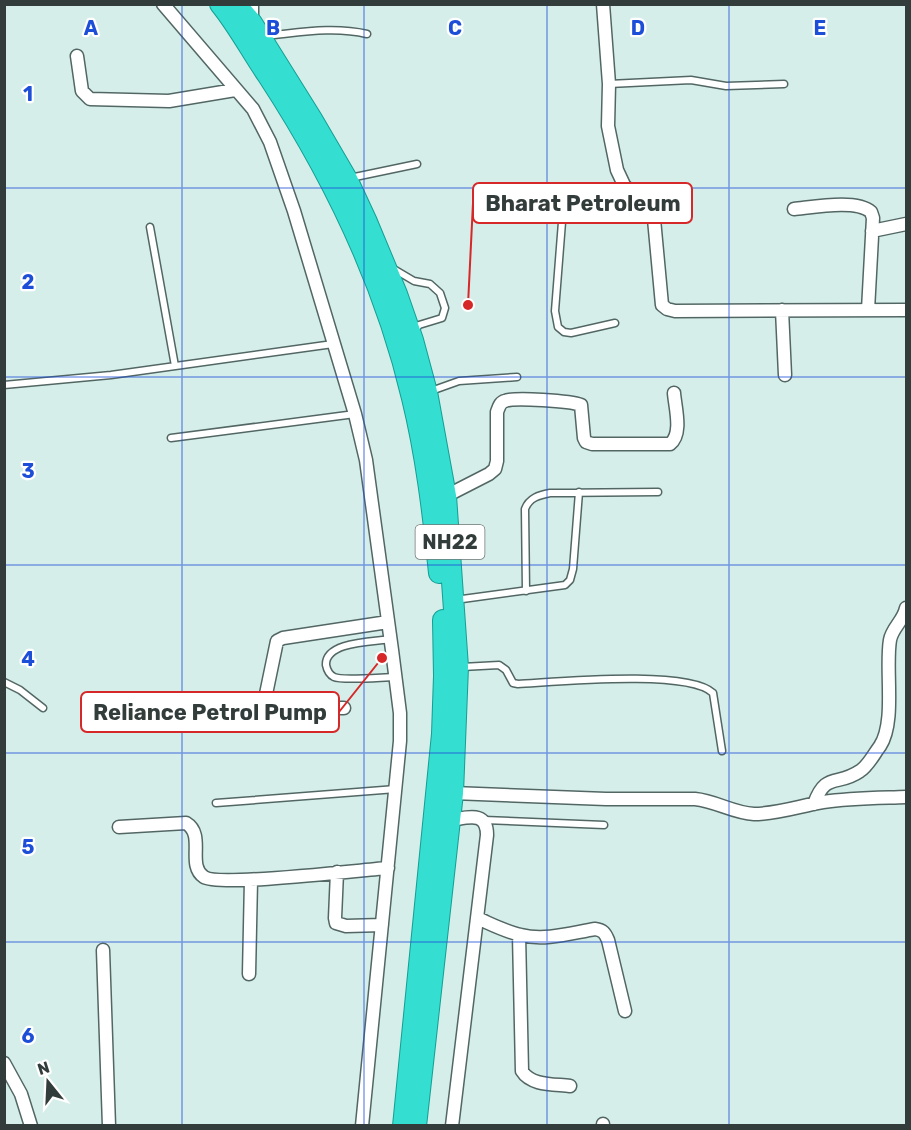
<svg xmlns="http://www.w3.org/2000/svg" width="911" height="1130" font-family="Rubik,sans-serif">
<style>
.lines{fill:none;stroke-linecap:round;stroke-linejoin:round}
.service-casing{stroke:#526764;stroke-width:9}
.minor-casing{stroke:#526764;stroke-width:15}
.trunk-casing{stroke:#139f94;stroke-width:22}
.service{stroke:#fff;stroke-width:6}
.minor{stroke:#fff;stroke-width:12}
.trunk{stroke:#34ded0;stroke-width:20}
.grid{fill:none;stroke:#1d4ed8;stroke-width:1.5;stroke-opacity:0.55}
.labels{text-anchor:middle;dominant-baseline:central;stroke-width:4.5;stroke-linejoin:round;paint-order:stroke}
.shield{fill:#fff;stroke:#707675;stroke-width:1.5}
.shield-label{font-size:20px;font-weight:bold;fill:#323c3a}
.grid-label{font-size:20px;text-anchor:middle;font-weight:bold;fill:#1d4ed8;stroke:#fff;stroke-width:4.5;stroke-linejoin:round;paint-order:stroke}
.leader{fill:none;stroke:#d62828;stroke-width:2}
.callout-dot{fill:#d62828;stroke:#fff;stroke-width:2}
.callout{fill:#fff;stroke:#d62828;stroke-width:2}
.callout-label{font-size:22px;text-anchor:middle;font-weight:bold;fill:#323c3a}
</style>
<rect width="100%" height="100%" fill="#d6eeea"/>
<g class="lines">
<g class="service-casing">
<path id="service" d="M 263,36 C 298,33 332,26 367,34
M 609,84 L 691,80 L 726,86 L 784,84
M 350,178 L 417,164
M 150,227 L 175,366
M 392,268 L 414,281 L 430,284 L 440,293 L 445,308 L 442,318 L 419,325 L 414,331
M 615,323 L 571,333 L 564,332 L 558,327 L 555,311 L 562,222 L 564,213 L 574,203 L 629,191
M 4,385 L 111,375 L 333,344
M 431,391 L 459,381 L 517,377
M 171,438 L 355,414
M 526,591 L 525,509 C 529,498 539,495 550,493 L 658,492
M 455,600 L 565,585 L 570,580 L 573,569 L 579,492
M 391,639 C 374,642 325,641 326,665 C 327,670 330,675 334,677 C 342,681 384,677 395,677
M 462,667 L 499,665 L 506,670 L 513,683 L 518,684 C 556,682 688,669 713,693 L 722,751
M 4,682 L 20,690 L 43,708
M 216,803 L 396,789
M 484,820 L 604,825"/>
</g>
<g class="minor-casing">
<path id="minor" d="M 163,4 L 253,109 L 270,142 L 294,211 L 355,414 L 366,460 L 392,650 L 400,713 L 400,741 L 362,1126
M 603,4 L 609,84 L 608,126 L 617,170 L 624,185 L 651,212 L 654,219 L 662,305 L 667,309 L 675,311 L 906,310
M 252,23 L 252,4
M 77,56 L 82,91 L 90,99 L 169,101 L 235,90
M 794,209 C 814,207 857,199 871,212 L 873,218 L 868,310
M 872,231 L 906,224
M 782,310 L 785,375
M 446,496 L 489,474 L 495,469 L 497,461 L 497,412 C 499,407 500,402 505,401 C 514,397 571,401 581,405 L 584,438 L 586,442 L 592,444 L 670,444 C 683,434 675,407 674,393
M 344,708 L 276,708 L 269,705 L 266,701 L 266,694 L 277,641 L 283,638 L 388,622
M 453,793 L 606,799 L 695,799 C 716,801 733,813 754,814 C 777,814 800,806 823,802 C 850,798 879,798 906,797
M 814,804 C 826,771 837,787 860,771 C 868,766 874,754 880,746 C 896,722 885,669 890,640 C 892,628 904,620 906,608
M 450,820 C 467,818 487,810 487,835 L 452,1126
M 119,827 L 186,823 C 206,835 186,865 204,877 C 219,887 361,870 388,868
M 337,872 L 335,918 L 336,923 L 346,926 L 382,925
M 477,918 C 491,924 506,932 521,935 C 545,941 571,933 595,929 C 603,930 605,933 608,940 L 625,1011
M 519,935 L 522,1071 C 531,1086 555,1084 570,1086
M 103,950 L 109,1126
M 249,974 L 251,880
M 4,1063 L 21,1094 L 31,1126
M 603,1126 L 603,1124"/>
</g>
<g class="trunk-casing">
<path id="trunk" d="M 220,4 C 238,26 252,53 268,76 C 332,174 385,283 412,398 C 426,455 433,514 439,573
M 236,4 L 252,23 L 312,119 L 347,179 L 367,222 L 397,294 L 413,340 L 427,392 L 446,496 L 458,667 L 453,793 L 416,1126
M 403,1126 L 442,734 L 444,676 L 443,620"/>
</g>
<use href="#service" class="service"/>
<use href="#minor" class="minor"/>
<use href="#trunk" class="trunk"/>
</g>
<path class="grid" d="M 182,4 L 182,1126M 364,4 L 364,1126M 547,4 L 547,1126M 729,4 L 729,1126M 4,188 L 906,188M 4,377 L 906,377M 4,565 L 906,565M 4,753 L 906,753M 4,942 L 906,942"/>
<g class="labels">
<rect class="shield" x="415.5" y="525" width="69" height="34" rx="4.5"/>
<g class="shield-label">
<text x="450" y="542">NH22</text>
</g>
</g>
<g class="grid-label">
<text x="91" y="35">A</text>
<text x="273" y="35">B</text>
<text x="455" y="35">C</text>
<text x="638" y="35">D</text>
<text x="820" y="35">E</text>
<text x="28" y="101">1</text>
<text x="28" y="289">2</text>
<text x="28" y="478">3</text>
<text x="28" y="666">4</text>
<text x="28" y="854">5</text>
<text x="28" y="1043">6</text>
</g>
<path class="leader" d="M468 305L473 203M382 658L339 712"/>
<g class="callout-dot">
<circle cx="468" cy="305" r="6"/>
<circle cx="382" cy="658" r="6"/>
</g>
<g class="callout">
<rect x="473" y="183" width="219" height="40" rx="6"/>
<rect x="81" y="692" width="258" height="40" rx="6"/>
</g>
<g class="callout-label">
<text x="583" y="211">Bharat Petroleum</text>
<text x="210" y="720">Reliance Petrol Pump</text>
</g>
<rect width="911" height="1130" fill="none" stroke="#323c3a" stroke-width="12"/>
<g transform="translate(48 1082) rotate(342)" stroke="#ffffff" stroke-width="4.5" paint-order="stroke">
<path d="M0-4.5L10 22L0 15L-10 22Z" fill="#323c3a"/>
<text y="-9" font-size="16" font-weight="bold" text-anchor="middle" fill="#323c3a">N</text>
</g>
</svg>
